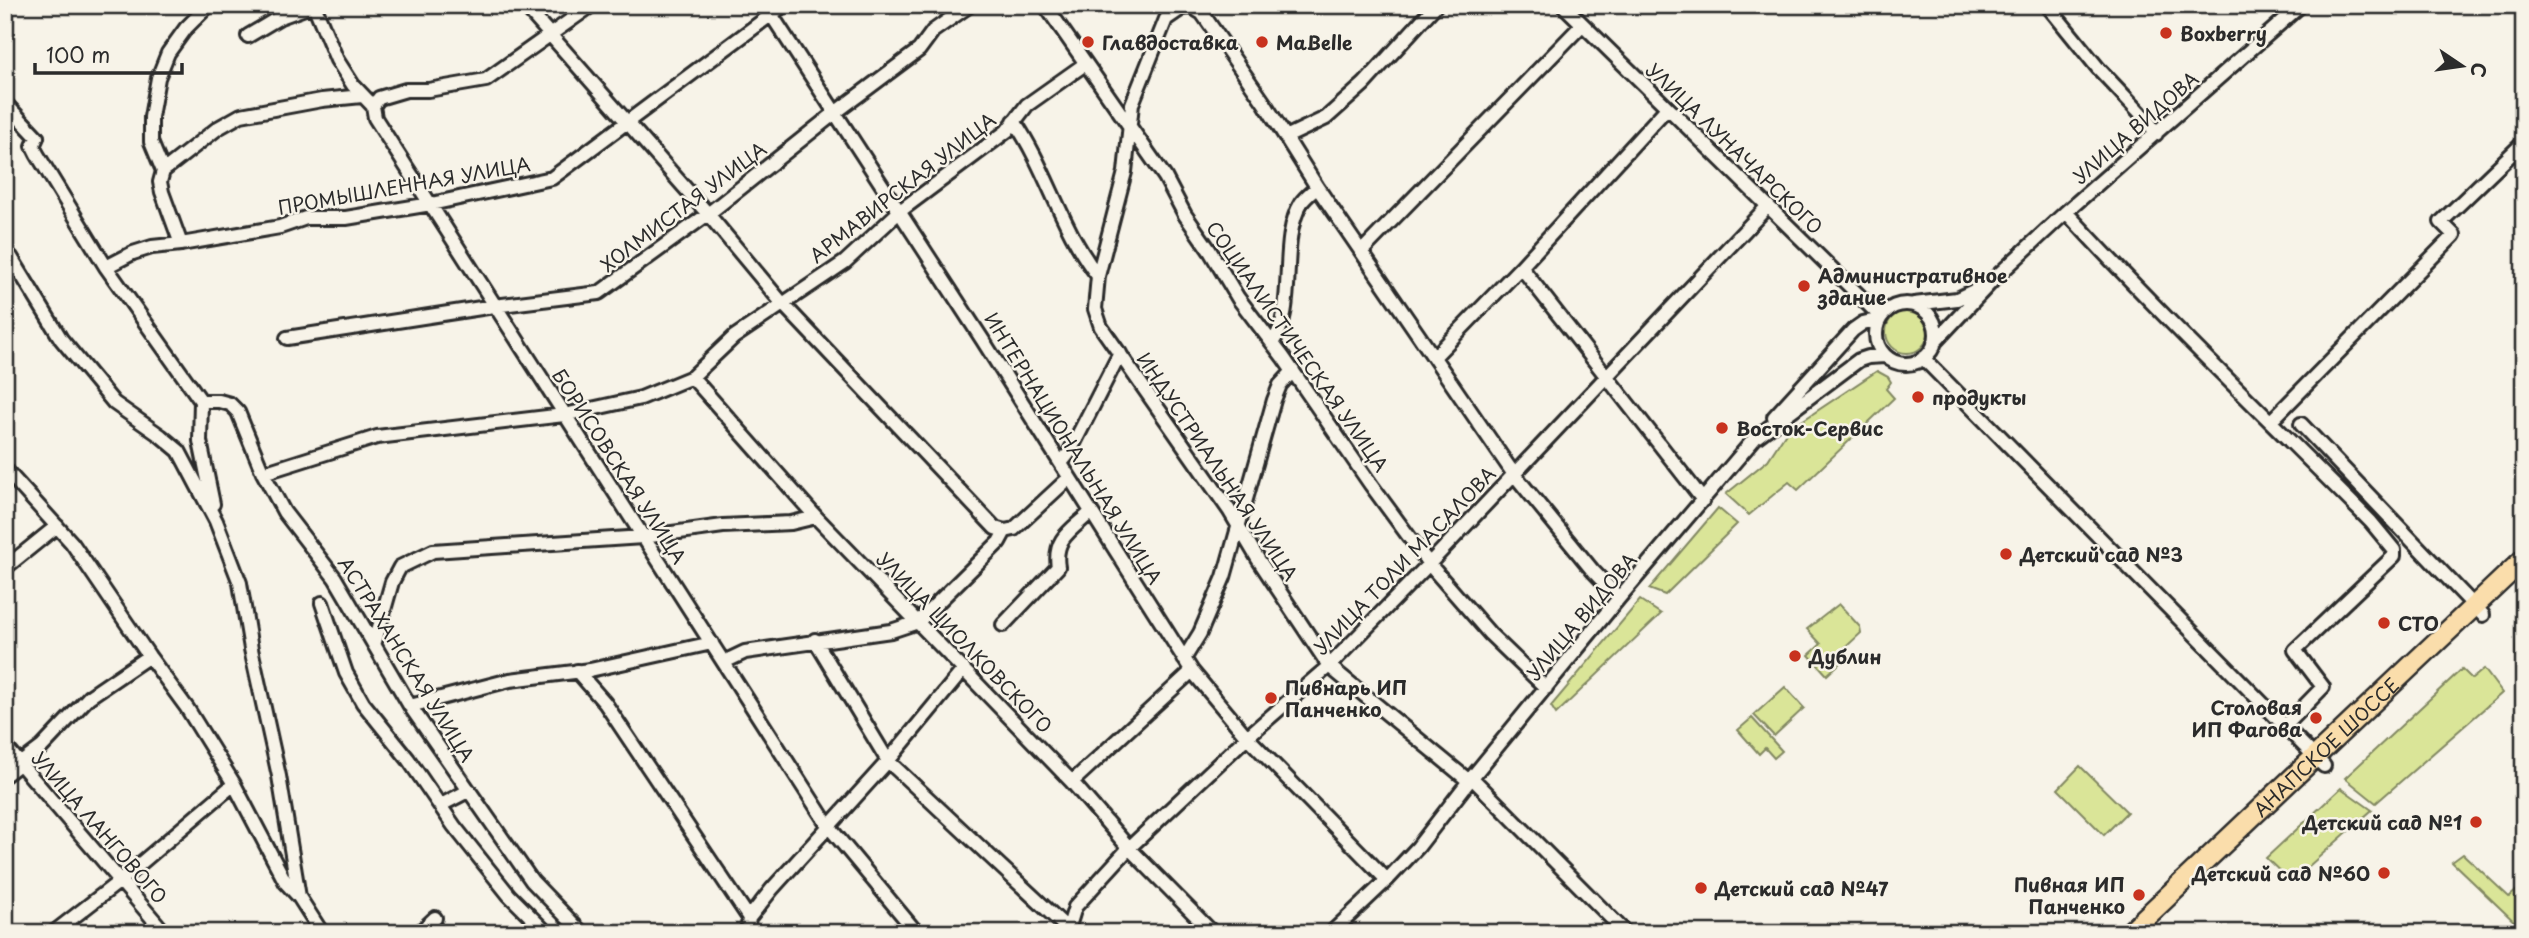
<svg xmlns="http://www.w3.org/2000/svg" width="2529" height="938" font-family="'Playpen Sans',sans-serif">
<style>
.green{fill:#dae598;stroke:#828862;stroke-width:2}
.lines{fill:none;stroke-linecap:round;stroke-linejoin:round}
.minor-casing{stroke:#2b2b2b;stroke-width:18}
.highway-casing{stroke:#2b2b2b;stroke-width:24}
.minor{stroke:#f7f3e8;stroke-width:12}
.highway{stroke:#faddab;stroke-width:19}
.poi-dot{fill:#c8321e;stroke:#f7f3e8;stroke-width:2.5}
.labels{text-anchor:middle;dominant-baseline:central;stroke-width:5;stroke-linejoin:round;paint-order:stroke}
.poi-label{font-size:19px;font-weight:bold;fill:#2b2b2b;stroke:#f7f3e8;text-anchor:start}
.street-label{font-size:19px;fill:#2b2b2b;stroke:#f7f3e8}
</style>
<rect width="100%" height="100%" fill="#f7f3e8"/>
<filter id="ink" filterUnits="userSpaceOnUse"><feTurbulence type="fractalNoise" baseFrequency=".0143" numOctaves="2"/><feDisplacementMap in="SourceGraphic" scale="14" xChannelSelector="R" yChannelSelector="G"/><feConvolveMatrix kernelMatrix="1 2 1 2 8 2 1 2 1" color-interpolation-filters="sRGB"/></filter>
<g filter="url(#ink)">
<path class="green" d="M1886 332a21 21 0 1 1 42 0a21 21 0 1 1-42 0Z
M 1877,371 L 1888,377 L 1891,382 L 1886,389 L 1894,398 L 1798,490 L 1789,482 L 1749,515 L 1726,494 L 1768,460 L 1787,431 Z
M 1718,508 L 1737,524 L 1665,595 L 1649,589 Z
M 2524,597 L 2524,692 L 2517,684 L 2516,649 L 2520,601 Z
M 1640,600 L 1661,614 L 1556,714 L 1551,706 Z
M 1839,604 L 1860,627 L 1861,633 L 1834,658 L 1839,664 L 1827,675 L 1809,655 L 1821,644 L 1807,629 Z
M 2462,669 L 2472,679 L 2484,669 L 2502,693 L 2376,803 L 2345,778 Z
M 1785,687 L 1804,708 L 1774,736 L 1754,715 Z
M 1752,718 L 1782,751 L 1774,758 L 1765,748 L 1759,754 L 1738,730 Z
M 2080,766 L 2127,812 L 2104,835 L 2058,789 Z
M 2341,788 L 2372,810 L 2291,882 L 2266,858 Z
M 2463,854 L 2509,897 L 2524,884 L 2524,933 L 2520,933 L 2522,929 L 2452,862 Z"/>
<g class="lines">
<g class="minor-casing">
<path id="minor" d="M 314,5 L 337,60 L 353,85 L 373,106 L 375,118 L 829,827 L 917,933
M 524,5 L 708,214 L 782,303 L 995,528 L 1005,531
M 765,5 L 982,339 L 1192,671 L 1247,737 L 1387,880
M 1045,5 L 1165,177 L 1185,215 L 1210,251 L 1238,298 L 1283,357 L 1371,485 L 1429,564 L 1490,634 L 1546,688
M 1563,5 L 1881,317
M 2047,5 L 2098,68 L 2148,121 L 2156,134
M 248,36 L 280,17 L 313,5
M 5,103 L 37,137 L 33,146 L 37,154 L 106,267 L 201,401 L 219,401 L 230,404 L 238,412 L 263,473 L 284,512 L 335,578 L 410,706 L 532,881 L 582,933
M 373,106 L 379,98 L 406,90 L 428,90 L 486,80 L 592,5
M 1014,121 C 1048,171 1060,227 1098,276
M 1286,137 L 1326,118 L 1364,84 L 1436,5
M 163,171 L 218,128 L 241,115 L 322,100 L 362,96
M 2066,212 C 2164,319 2269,419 2371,522 L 2394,550 L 2394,556 L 2295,650 L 2323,687 L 2285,726
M 181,244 L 162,192 L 160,182 L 163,171 L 151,142 L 151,117 L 158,78 L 168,53 L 186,28 L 209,5
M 5,251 L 11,257 L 61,339 L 114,403 L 161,436 L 179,451 L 216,521 L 240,583 L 251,649 L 279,776 L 299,897
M 1362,251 L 1582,25
M 106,267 L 133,253 L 152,247 L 181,244 L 280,227 L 306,218 L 346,218 L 431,204 L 552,178 L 784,5
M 1521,267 L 1703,500
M 1914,304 L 1957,299 L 1980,288
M1876 334a30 30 0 1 1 60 0a30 30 0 1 1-60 0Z
M 287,338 L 494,306 L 599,293 L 708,214 L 836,112 L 919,50 L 933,31 L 970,5
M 1272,343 C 1298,310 1278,241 1301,203 C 1305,197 1312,192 1317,187
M 1934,343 L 1995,278 L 2066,212 L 2301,5
M 1435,356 L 1521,267 L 1667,108
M 1923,358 L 2324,766
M 692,377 L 816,517 L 1072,782 L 1129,848 L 1213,933
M 201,401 L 200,441 L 213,504
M 1774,417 L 1853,330 L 1863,323 L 1880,319
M 2271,421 L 2454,235 L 2441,222 L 2524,142
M 2301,424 L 2483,615
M 1061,463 L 1069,453 L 1120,353
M 5,469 L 72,543 L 149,656 L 187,708 L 234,784 L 286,883 L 299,897 L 322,933
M 263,473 L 377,437 L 564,415 L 641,398 L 692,377 L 734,337 L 845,262 L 900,211 L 1007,131 L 1027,105 L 1085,64
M 5,568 L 57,526
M 322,603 L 346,673 L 363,703 L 408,759 L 454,826 L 509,895 L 547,933
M 1003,625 L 1058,567 C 1053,538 1072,530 1091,512
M 815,640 L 888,761 L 1071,932
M 374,645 L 392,582 L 400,567 L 433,551 L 643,537 L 723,526 L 791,523 L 816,517
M 1184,659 L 1200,633 L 1224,577 L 1274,400 L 1280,385 L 1293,371
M 724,662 L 745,652 L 891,631 L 918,622 L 999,542 L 1005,531 L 1014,529 L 1069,478
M 577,671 L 605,703 L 749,918
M 410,706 L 510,680 L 590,670 L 712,643
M 5,746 L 165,933
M 5,775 L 42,747 L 89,697 L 149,656
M 1472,778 L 1626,933
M 1469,781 L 1329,666 L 1258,559 L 1229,510 L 1101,327 L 1095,309 L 1098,276 L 1125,172 L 1132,104 L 1166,19 L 1182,8 L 1192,7 L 1202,13 L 1265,104 L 1317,187 L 1513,473 L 1593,571 L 1619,598
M 1072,782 L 1192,671
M 441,805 L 468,791
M 53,933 L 120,881 L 234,784
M 419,933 L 435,918
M 747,933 L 749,918 L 772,889 L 888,761 L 964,669
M 1067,933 L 1075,907 L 1129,848 L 1247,737 L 1329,666 L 1429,564 L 1767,207
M 1331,933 L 1387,880 L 1418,847 L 1469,781 L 1619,598 L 1755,438 L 1859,360 L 1868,357 L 1885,356"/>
</g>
<g class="highway-casing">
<g id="highway">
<path id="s1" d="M 2129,933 L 2524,559"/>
</g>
</g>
<use href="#minor" class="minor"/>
<use href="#highway" class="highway"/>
</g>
</g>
<g class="poi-dot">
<circle cx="2166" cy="33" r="7"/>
<circle cx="1088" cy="42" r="7"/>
<circle cx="1262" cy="42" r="7"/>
<circle cx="1804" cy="286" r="7"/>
<circle cx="1918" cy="397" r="7"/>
<circle cx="1722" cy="428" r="7"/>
<circle cx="2006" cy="554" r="7"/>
<circle cx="2384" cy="623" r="7"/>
<circle cx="1795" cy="656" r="7"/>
<circle cx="1271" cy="698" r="7"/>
<circle cx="2316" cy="718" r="7"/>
<circle cx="2476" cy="822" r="7"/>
<circle cx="2384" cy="873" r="7"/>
<circle cx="1701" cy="888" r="7"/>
<circle cx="2139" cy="895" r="7"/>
</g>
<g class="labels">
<g class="poi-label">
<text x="2180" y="33">Boxberry</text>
<text x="1102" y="42">Главдоставка</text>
<text x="1276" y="42">MaBelle</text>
<text x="1818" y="275">Административное<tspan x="1818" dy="22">здание</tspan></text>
<text x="1932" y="397">продукты</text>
<text x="1736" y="428">Восток-Сервис</text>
<text x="2020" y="554">Детский сад №3</text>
<text x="2398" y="623">СТО</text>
<text x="1809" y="656">Дублин</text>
<text x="1285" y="687">Пивнарь ИП<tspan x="1285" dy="22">Панченко</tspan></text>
<text x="2302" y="707" text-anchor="end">Столовая<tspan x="2302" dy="22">ИП Фагова</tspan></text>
<text x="2462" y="822" text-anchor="end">Детский сад №1</text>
<text x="2370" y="873" text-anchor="end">Детский сад №60</text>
<text x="2125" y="884" text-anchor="end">Пивная ИП<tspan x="2125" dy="22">Панченко</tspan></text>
<text x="1715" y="888">Детский сад №47</text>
</g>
<g class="street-label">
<text transform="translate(2135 127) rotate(-41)">УЛИЦА ВИДОВА</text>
<text transform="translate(1735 148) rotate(44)">УЛИЦА ЛУНАЧАРСКОГО</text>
<text transform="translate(404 185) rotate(-10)">ПРОМЫШЛЕННАЯ УЛИЦА</text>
<text transform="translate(902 187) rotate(-38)">АРМАВИРСКАЯ УЛИЦА</text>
<text transform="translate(683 206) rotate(-37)">ХОЛМИСТАЯ УЛИЦА</text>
<text transform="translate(1298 346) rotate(55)">СОЦИАЛИСТИЧЕСКАЯ УЛИЦА</text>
<text transform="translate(1074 448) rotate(58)">ИНТЕРНАЦИОНАЛЬНАЯ УЛИЦА</text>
<text transform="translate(620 466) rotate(57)">БОРИСОВСКАЯ УЛИЦА</text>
<text transform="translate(1218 466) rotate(56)">ИНДУСТРИАЛЬНАЯ УЛИЦА</text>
<text transform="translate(1404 560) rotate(-46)">УЛИЦА ТОЛИ МАСАЛОВА</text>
<text transform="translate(1581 616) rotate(-50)">УЛИЦА ВИДОВА</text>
<text transform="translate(965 642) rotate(46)">УЛИЦА ЦИОЛКОВСКОГО</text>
<text transform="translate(407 659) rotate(58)">АСТРАХАНСКАЯ УЛИЦА</text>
<text stroke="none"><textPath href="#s1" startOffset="271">АНАПСКОЕ ШОССЕ</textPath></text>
<text transform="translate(100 827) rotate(49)">УЛИЦА ЛАНГОВОГО</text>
</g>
</g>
<rect width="2529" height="938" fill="none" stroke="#f7f3e8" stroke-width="28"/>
<rect x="14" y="14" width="2501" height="910" fill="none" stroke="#2b2b2b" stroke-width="2.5" filter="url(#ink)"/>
<g transform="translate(2462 66) rotate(103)" stroke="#f7f3e8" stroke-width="5" paint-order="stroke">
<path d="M0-5L12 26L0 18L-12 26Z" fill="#2b2b2b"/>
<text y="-10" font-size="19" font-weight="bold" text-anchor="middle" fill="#2b2b2b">С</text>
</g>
<path d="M35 63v10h147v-10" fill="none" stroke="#2b2b2b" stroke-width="3.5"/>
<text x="46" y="63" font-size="21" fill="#2b2b2b" stroke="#f7f3e8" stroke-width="5" paint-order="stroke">100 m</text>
</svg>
